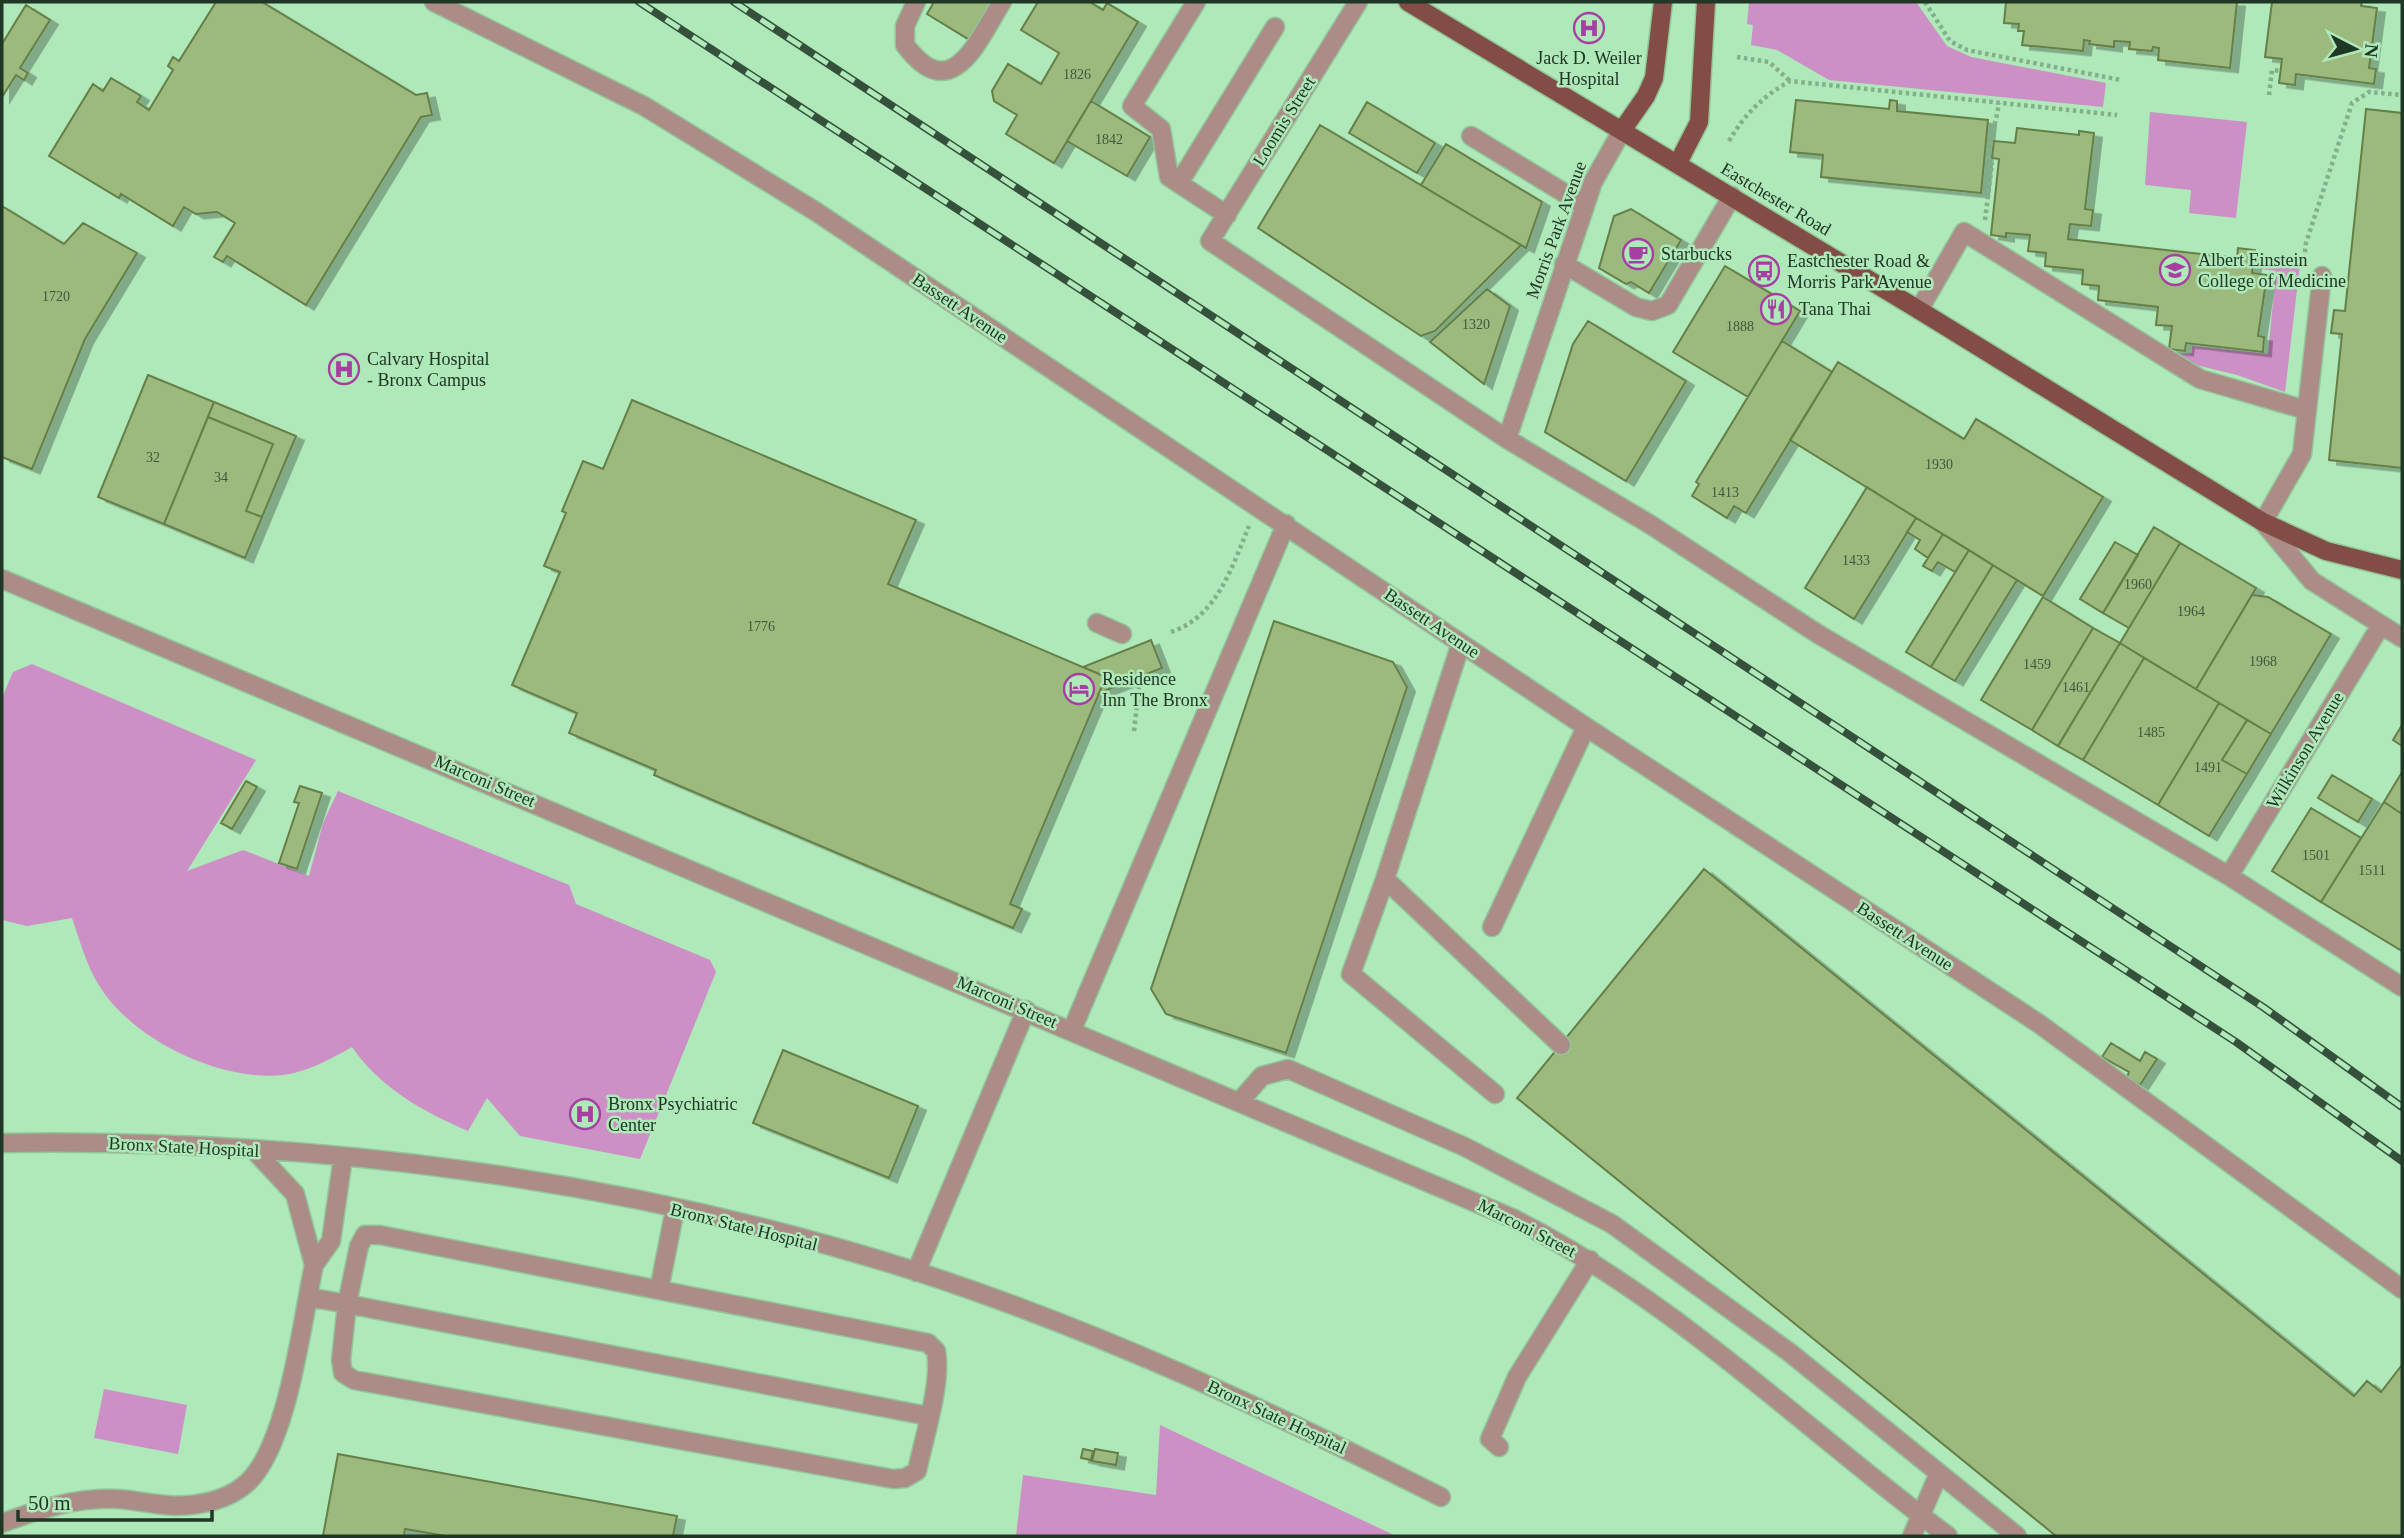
<svg xmlns="http://www.w3.org/2000/svg" width="2404" height="1538" font-family="Georgia,serif">
<style>
.green{fill:#cc8fc6}
.building{fill:#9cb97e;stroke:#657f47;stroke-width:2;filter:url(#shadow)}
.lines{fill:none;stroke-linecap:round;stroke-linejoin:round}
.minor-casing{stroke:#92c59b;stroke-width:21}
.major-casing{stroke:#92c59b;stroke-width:21}
.path{stroke:#81b08a;stroke-width:4.5;stroke-dasharray:3.5 3.5;stroke-linecap:butt}
.minor{stroke:#ac8c87;stroke-width:18}
.major{stroke:#824d45;stroke-width:18}
.rail-casing{stroke:#35513b;stroke-width:8}
.rail{stroke:#afe8b9;stroke-width:5;stroke-dasharray:16;stroke-linecap:butt}
.labels{text-anchor:middle;dominant-baseline:central;stroke-width:5;stroke-linejoin:round;paint-order:stroke}
.number-label{font-size:14px;fill:#3f583b}
.poi-label{font-size:18px;fill:#203725;stroke:#afe8b9;text-anchor:start}
.street-label{font-size:18px;fill:#203725;stroke:#afe8b9}
</style>
<defs>
<filter id="shadow"><feDropShadow dx="8" dy="4.5" stdDeviation="0" flood-color="#0004"/></filter>
</defs>
<rect width="100%" height="100%" fill="#afe8b9"/>
<path class="green" d="M 1749,2 L 1916,2 L 1947,46 L 1971,57 L 2106,83 L 2103,107 L 1829,80 L 1777,50 L 1751,45 L 1753,25 L 1747,24 Z
M 2150,112 L 2247,122 L 2236,218 L 2189,213 L 2191,190 L 2145,185 Z
M 2262,258 L 2300,264 L 2285,392 L 2237,375 L 2192,364 L 2180,354 L 2192,353 L 2192,346 L 2268,354 L 2276,271 L 2261,269 Z
M 32,664 L 256,760 L 187,871 L 243,850 L 309,876 L 323,823 L 338,791 L 569,885 L 576,904 L 710,960 L 716,972 L 640,1159 L 520,1136 L 487,1098 L 468,1131 C 424,1112 380,1088 352,1047 C 331,1059 307,1072 283,1075 C 221,1082 133,1040 100,987 C 87,967 80,941 72,918 L 27,926 L 2,920 L 2,698 L 13,672 Z
M 104,1389 L 187,1405 L 178,1454 L 94,1438 Z
M 1160,1425 L 1396,1536 L 1016,1536 L 1023,1475 L 1156,1495 Z"/>
<path class="building" d="M 216,2 L 262,2 L 416,95 L 427,93 L 432,115 L 421,117 L 306,305 L 227,256 L 223,262 L 214,257 L 235,223 L 217,212 L 196,214 L 184,207 L 173,226 L 121,194 L 119,198 L 49,156 L 93,84 L 103,91 L 111,78 L 141,96 L 137,102 L 149,110 L 173,70 L 168,66 L 173,57 L 179,61 Z
M 934,2 L 996,2 L 973,42 L 927,14 Z
M 1038,2 L 1090,2 L 1103,10 L 1107,3 L 1138,22 L 1054,163 L 1006,134 L 1017,115 L 994,101 L 992,91 L 1008,64 L 1041,84 L 1059,53 L 1021,30 Z
M 2006,2 L 2237,2 L 2230,68 L 2158,60 L 2159,48 L 2153,47 L 2152,51 L 2129,49 L 2130,42 L 2114,41 L 2114,47 L 2089,44 L 2090,41 L 2084,40 L 2083,51 L 2022,45 L 2024,31 L 2018,31 L 2019,24 L 2004,23 Z
M 2272,2 L 2362,2 L 2361,6 L 2377,8 L 2369,68 L 2376,69 L 2374,84 L 2296,74 L 2295,85 L 2279,83 L 2282,59 L 2265,57 Z
M 26,5 L 50,20 L 20,68 L 28,73 L 24,80 L 16,75 L 2,97 L 2,44 Z
M 1796,100 L 1889,109 L 1890,100 L 1897,101 L 1897,111 L 1988,120 L 1981,193 L 1821,177 L 1823,155 L 1790,152 Z
M 1091,101 L 1150,137 L 1127,176 L 1067,141 Z
M 1367,102 L 1435,143 L 1417,173 L 1349,133 Z
M 2366,109 L 2402,113 L 2402,468 L 2329,460 L 2342,334 L 2331,333 L 2334,310 L 2345,311 Z
M 1320,125 L 1521,245 L 1435,331 L 1421,336 L 1258,228 Z
M 2017,128 L 2079,135 L 2079,131 L 2094,133 L 2085,209 L 2093,210 L 2091,226 L 2070,224 L 2068,239 L 2237,258 L 2238,248 L 2255,250 L 2252,273 L 2267,275 L 2258,336 L 2264,337 L 2263,352 L 2186,343 L 2185,351 L 2169,349 L 2172,326 L 2156,325 L 2158,307 L 2098,300 L 2099,286 L 2082,284 L 2083,270 L 2045,266 L 2046,253 L 2028,251 L 2030,235 L 2006,233 L 2006,237 L 1991,235 L 1999,159 L 1992,158 L 1994,141 L 2015,143 Z
M 1446,144 L 1542,202 L 1526,248 L 1421,185 Z
M 2,206 L 64,244 L 83,223 L 137,253 L 85,339 L 32,469 L 2,457 Z
M 1631,209 L 1681,240 L 1649,293 L 1631,282 L 1626,284 L 1599,268 L 1614,216 Z
M 1725,266 L 1800,311 L 1748,397 L 1673,352 Z
M 1487,289 L 1510,306 L 1484,384 L 1430,342 Z
M 1588,321 L 1686,381 L 1626,481 L 1545,432 L 1573,344 Z
M 1782,341 L 1832,372 L 1746,513 L 1734,506 L 1727,518 L 1692,496 L 1699,484 L 1696,482 Z
M 1838,362 L 1964,439 L 1976,419 L 2103,497 L 2043,596 L 1790,440 Z
M 148,375 L 214,402 L 164,524 L 98,497 Z
M 632,400 L 916,520 L 888,584 L 1106,677 L 1010,904 L 1022,909 L 1013,928 L 654,775 L 656,770 L 569,733 L 577,713 L 512,685 L 560,572 L 544,566 L 566,513 L 562,511 L 583,461 L 603,469 Z
M 214,402 L 296,436 L 262,517 L 246,511 L 273,444 L 208,417 Z
M 208,417 L 273,444 L 246,511 L 262,517 L 245,558 L 164,524 Z
M 1867,487 L 1916,518 L 1854,619 L 1805,588 Z
M 1916,518 L 1943,534 L 1928,558 L 1915,549 L 1920,540 L 1907,532 Z
M 2154,527 L 2180,543 L 2129,628 L 2103,613 Z
M 1943,534 L 1969,550 L 1955,572 L 1938,562 L 1932,571 L 1923,566 Z
M 2115,542 L 2138,555 L 2103,613 L 2080,599 Z
M 2180,543 L 2256,588 L 2196,689 L 2120,643 Z
M 1969,550 L 1993,565 L 1931,667 L 1906,652 Z
M 1993,565 L 2017,580 L 1955,681 L 1931,667 Z
M 2252,595 L 2268,597 L 2331,634 L 2271,734 L 2196,689 Z
M 2043,597 L 2093,628 L 2032,730 L 1981,700 Z
M 1274,621 L 1393,662 L 1407,687 L 1286,1053 L 1166,1014 L 1151,989 Z
M 2093,628 L 2120,643 L 2058,746 L 2032,730 Z
M 1151,640 L 1162,668 L 1099,693 L 1106,677 L 1083,667 Z
M 2120,643 L 2144,658 L 2083,760 L 2058,746 Z
M 2144,658 L 2219,703 L 2158,805 L 2083,760 Z
M 2219,703 L 2247,720 L 2222,760 L 2247,774 L 2209,836 L 2158,805 Z
M 2247,720 L 2271,734 L 2247,774 L 2222,760 Z
M 2402,725 L 2402,746 L 2393,740 Z
M 2402,772 L 2402,814 L 2384,802 Z
M 2332,775 L 2372,799 L 2358,822 L 2318,798 Z
M 246,781 L 257,787 L 232,829 L 221,823 Z
M 300,786 L 322,793 L 297,869 L 279,863 L 299,803 L 294,802 Z
M 2384,802 L 2402,814 L 2402,951 L 2321,902 Z
M 2311,808 L 2361,838 L 2321,902 L 2272,871 Z
M 1704,869 L 2354,1396 L 2367,1381 L 2381,1392 L 2402,1365 L 2402,1536 L 2056,1536 L 1517,1098 Z
M 2111,1043 L 2140,1061 L 2145,1052 L 2157,1059 L 2140,1085 L 2127,1077 L 2129,1072 L 2102,1057 Z
M 783,1050 L 918,1106 L 889,1178 L 753,1123 Z
M 1083,1449 L 1093,1451 L 1091,1460 L 1081,1458 Z
M 1095,1449 L 1118,1453 L 1116,1465 L 1092,1461 Z
M 338,1454 L 677,1516 L 673,1536 L 446,1536 L 405,1529 L 404,1536 L 323,1536 Z"/>
<g class="lines">
<g class="minor-casing">
<path id="minor" d="M 434,2 L 644,106 L 815,211 L 1586,727 L 2038,1023 L 2402,1289
M 916,2 L 905,26 L 905,45 C 952,108 978,40 1002,2
M 1196,2 L 1132,106 L 1161,129 L 1169,177 L 1227,215
M 1358,2 L 1210,241 L 1507,439 L 1651,525 L 1818,634 L 2229,876 L 2402,987
M 1471,136 L 1584,205
M 1179,183 L 1275,27
M 1564,264 L 1636,307 L 1652,311 L 1668,305 L 1732,196
M 2322,276 L 2302,454 L 2263,522 L 2312,581 L 2402,638
M 1919,310 L 1964,232 L 2200,379 L 2306,410
M 1507,439 L 1593,182 L 1623,129
M 2,579 L 1512,1218 C 1674,1299 1803,1428 1948,1536
M 1097,623 L 1122,634
M 1461,643 L 1385,879 L 1561,1045
M 2229,876 L 2381,625
M 1385,879 L 1351,974 L 1495,1094
M 1492,927 L 1586,727
M 1072,1030 L 1286,524
M 1240,1101 L 1262,1076 L 1288,1069 L 1465,1147 L 1612,1224 L 1789,1352 L 2017,1536
M 2,1143 C 309,1138 622,1178 915,1271 C 1097,1330 1271,1411 1441,1497
M 254,1150 L 295,1194 L 314,1265 L 331,1241 L 343,1157
M 916,1272 L 1026,1010
M 659,1290 L 675,1209
M 308,1297 L 347,1304 L 359,1246 L 365,1235 L 380,1235 L 928,1343 L 936,1351 C 942,1383 924,1437 917,1471 L 905,1478 L 893,1479 L 354,1380 L 343,1373 L 341,1360 L 347,1304 L 928,1416
M 1499,1447 L 1490,1439 L 1517,1377 L 1590,1260
M 2,1523 C 38,1510 76,1497 116,1499 C 141,1500 164,1508 190,1505 C 211,1503 232,1497 248,1482 C 288,1444 302,1321 314,1265
M 1912,1536 L 1939,1473"/>
</g>
<g class="major-casing">
<path id="major" d="M 1408,2 L 1919,310 L 2263,522 L 2326,551 L 2402,570
M 1623,129 L 1646,96 L 1654,78 L 1663,2
M 1678,163 L 1699,122 L 1706,2"/>
</g>
<path class="path" d="M 1925,2 L 1950,41 L 1967,50 L 2121,80
M 1737,57 L 1769,62 L 1790,81
M 2269,95 L 2272,70 L 2280,71
M 1729,141 C 1745,114 1763,96 1790,81 L 2117,115
M 1985,220 L 1992,164 L 1988,159 C 1990,139 1996,123 1999,103
M 2303,266 L 2306,243 L 2352,103 L 2369,92 L 2402,95
M 1171,632 C 1217,617 1232,567 1249,526
M 1134,731 L 1139,687"/>
<use href="#minor" class="minor"/>
<use href="#major" class="major"/>
<g class="rail-casing">
<path id="rail" d="M 639,2 L 2236,1042 L 2402,1161
M 734,2 L 2263,1007 L 2402,1107"/>
</g>
<use href="#rail" class="rail"/>
</g>
<defs>
<g id="hospital-ring" transform="scale(1.575)"><circle r="9.5" fill="#afe8b9" stroke="#a73fa2" stroke-width="1.5"/><path d="M-5-5h3v3.5h4V-5h3V5h-3V1.5h-4V5h-3Z" fill="#a73fa2"/></g>
<g id="cafe-ring" transform="scale(1.575)"><circle r="9.5" fill="#afe8b9" stroke="#a73fa2" stroke-width="1.5"/><path d="M-5.5-4.5H6V0H3Q3 3.5 0 3.5H-2.5Q-5.5 3.5-5.5 0ZM3-3.2v2h1.7v-2ZM-6 4.5H4V6H-6Z" fill="#a73fa2"/></g>
<g id="university-ring" transform="scale(1.575)"><circle r="9.5" fill="#afe8b9" stroke="#a73fa2" stroke-width="1.5"/><path d="M0-5L7-2L0 1L-7-2ZM-4 1L0 2.5L4 1V4Q0 6-4 4Z" fill="#a73fa2"/></g>
<g id="bus-ring" transform="scale(1.575)"><circle r="9.5" fill="#afe8b9" stroke="#a73fa2" stroke-width="1.5"/><path d="M-5-6H5V4H4V6H2V4H-2V6H-4V4H-5ZM-3.5-4V0h7V-4ZM-3.5 1.2v1.5H-2V1.2ZM2 1.2v1.5H3.5V1.2Z" fill="#a73fa2"/></g>
<g id="restaurant-ring" transform="scale(1.575)"><circle r="9.5" fill="#afe8b9" stroke="#a73fa2" stroke-width="1.5"/><path d="M-5-6h1v4h1v-4h1v4h1v-4h1v5L-1.5 .5V6h-2V.5L-5-1ZM5-6V6H3V1.5H1.5Q1.5-4 5-6Z" fill="#a73fa2"/></g>
<g id="hotel-ring" transform="scale(1.575)"><circle r="9.5" fill="#afe8b9" stroke="#a73fa2" stroke-width="1.5"/><path d="M-6-4.5h1.5V1H6V5H4.5V3h-9V5H-6ZM-4 0a1.8 1.8 0 1 1 3.6 0ZM.5 0V-2.5h3Q6-2.5 6 0Z" fill="#a73fa2"/></g>
</defs>
<g fill-rule="evenodd">
<use href="#hospital-ring" x="1589" y="28"/>
<use href="#cafe-ring" x="1638" y="254"/>
<use href="#university-ring" x="2175" y="270"/>
<use href="#bus-ring" x="1764" y="271"/>
<use href="#restaurant-ring" x="1776" y="309"/>
<use href="#hospital-ring" x="344" y="369"/>
<use href="#hotel-ring" x="1079" y="689"/>
<use href="#hospital-ring" x="585" y="1114"/>
</g>
<g class="labels">
<g class="number-label">
<text x="1077" y="74">1826</text>
<text x="1109" y="139">1842</text>
<text x="56" y="296">1720</text>
<text x="1476" y="324">1320</text>
<text x="1740" y="326">1888</text>
<text x="153" y="457">32</text>
<text x="1939" y="464">1930</text>
<text x="221" y="477">34</text>
<text x="1725" y="492">1413</text>
<text x="1856" y="560">1433</text>
<text x="2138" y="584">1960</text>
<text x="2191" y="611">1964</text>
<text x="761" y="626">1776</text>
<text x="2263" y="661">1968</text>
<text x="2037" y="664">1459</text>
<text x="2076" y="687">1461</text>
<text x="2151" y="732">1485</text>
<text x="2208" y="767">1491</text>
<text x="2316" y="855">1501</text>
<text x="2372" y="870">1511</text>
</g>
<g class="poi-label">
<text x="1589" y="58" text-anchor="middle">Jack D. Weiler<tspan x="1589" dy="21">Hospital</tspan></text>
<text x="1661" y="254">Starbucks</text>
<text x="2198" y="260">Albert Einstein<tspan x="2198" dy="21">College of Medicine</tspan></text>
<text x="1787" y="261">Eastchester Road &amp;<tspan x="1787" dy="21">Morris Park Avenue</tspan></text>
<text x="1799" y="309">Tana Thai</text>
<text x="367" y="359">Calvary Hospital<tspan x="367" dy="21">- Bronx Campus</tspan></text>
<text x="1102" y="679">Residence<tspan x="1102" dy="21">Inn The Bronx</tspan></text>
<text x="608" y="1104">Bronx Psychiatric<tspan x="608" dy="21">Center</tspan></text>
</g>
<g class="street-label">
<text transform="translate(1284 121) rotate(-58)">Loomis Street</text>
<text transform="translate(1776 199) rotate(31)">Eastchester Road</text>
<text transform="translate(1556 230) rotate(-70)">Morris Park Avenue</text>
<text transform="translate(960 308) rotate(34)">Bassett Avenue</text>
<text transform="translate(1432 623) rotate(34)">Bassett Avenue</text>
<text transform="translate(2305 750) rotate(-59)">Wilkinson Avenue</text>
<text transform="translate(485 781) rotate(23)">Marconi Street</text>
<text transform="translate(1905 936) rotate(33)">Bassett Avenue</text>
<text transform="translate(1007 1002) rotate(23)">Marconi Street</text>
<text transform="translate(184 1147) rotate(3)">Bronx State Hospital</text>
<text transform="translate(744 1227) rotate(14)">Bronx State Hospital</text>
<text transform="translate(1527 1228) rotate(27)">Marconi Street</text>
<text transform="translate(1277 1417) rotate(25)">Bronx State Hospital</text>
</g>
</g>
<rect width="2404" height="1538" fill="none" stroke="#203725" stroke-width="7"/>
<g transform="translate(2355 49) rotate(96)" stroke="#afe8b9" stroke-width="5" paint-order="stroke">
<path d="M0-5L12 26L0 18L-12 26Z" fill="#203725"/>
<text y="-10" font-size="19" font-weight="bold" text-anchor="middle" fill="#203725">N</text>
</g>
<path d="M18 1510v10h194v-10" fill="none" stroke="#203725" stroke-width="3.5"/>
<text x="28" y="1510" font-size="21" fill="#203725" stroke="#afe8b9" stroke-width="5" paint-order="stroke">50 m</text>
</svg>
